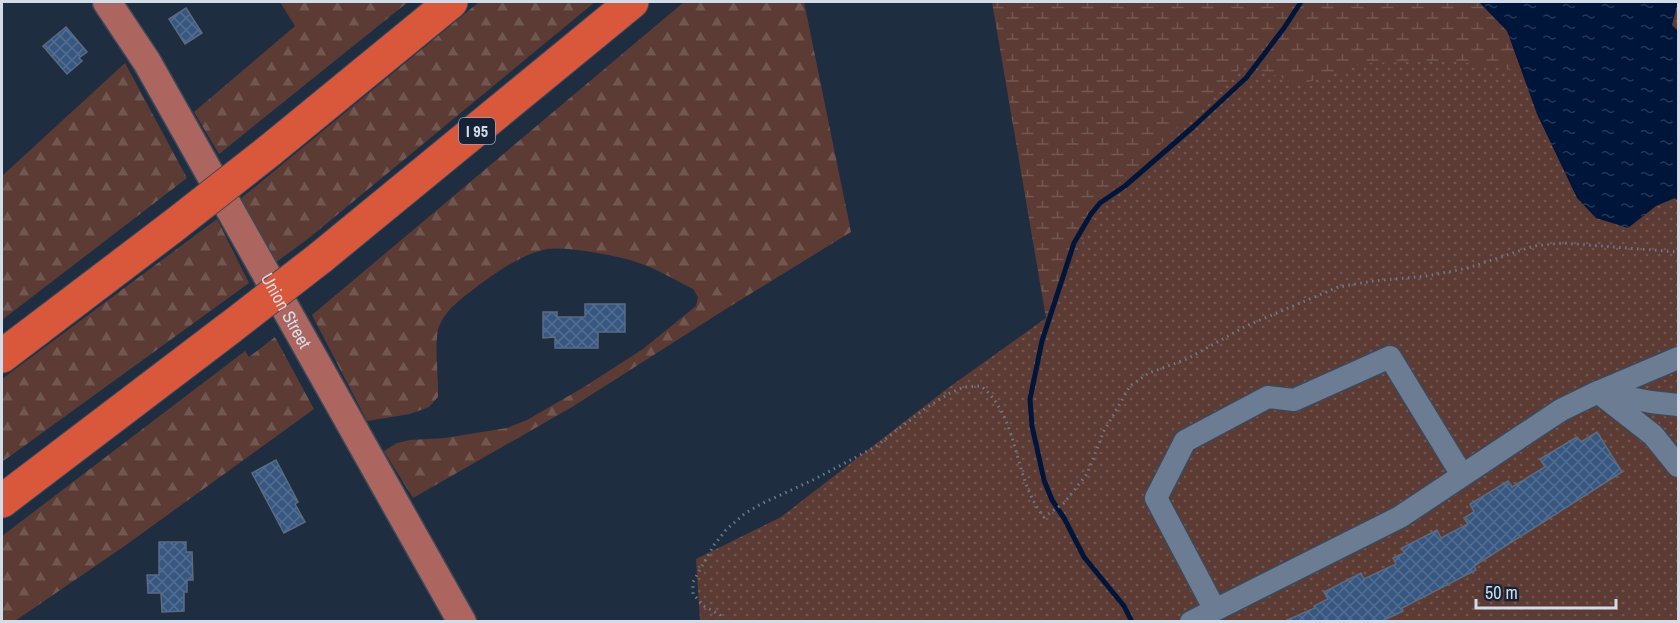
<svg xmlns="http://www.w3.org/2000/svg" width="1680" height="623" font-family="'Archivo Narrow',sans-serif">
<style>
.grass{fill:url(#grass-dots)}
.forest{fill:url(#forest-firs)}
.wetland{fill:url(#wetland-marsh)}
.water{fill:url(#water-ripples)}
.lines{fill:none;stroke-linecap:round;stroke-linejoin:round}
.stream{stroke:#00153a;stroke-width:5}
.building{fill:url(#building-cross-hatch);stroke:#5b6c82;stroke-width:1.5}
.minor-casing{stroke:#3d4959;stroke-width:25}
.major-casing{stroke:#3d4959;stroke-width:31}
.highway-casing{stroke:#3d4959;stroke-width:35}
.path{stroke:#6d7989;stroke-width:3;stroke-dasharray:1.5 4.5;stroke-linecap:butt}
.minor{stroke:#6b7c93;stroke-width:22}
.major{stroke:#ad665f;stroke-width:28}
.highway{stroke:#d9583c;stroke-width:33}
.highway-bridge-casing{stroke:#3d4959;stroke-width:35;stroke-linecap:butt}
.highway-bridge{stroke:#d9583c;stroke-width:33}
.labels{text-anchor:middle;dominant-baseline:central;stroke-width:6;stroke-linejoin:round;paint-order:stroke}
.shield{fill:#162336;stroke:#9aa5b3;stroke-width:1.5}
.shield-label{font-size:16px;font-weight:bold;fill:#d3dde9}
.street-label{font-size:18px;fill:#d3dde9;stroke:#162336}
</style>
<defs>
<pattern id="grass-dots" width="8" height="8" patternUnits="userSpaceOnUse" patternTransform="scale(1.5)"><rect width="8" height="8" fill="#5c3b34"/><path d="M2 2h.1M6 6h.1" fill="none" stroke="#725751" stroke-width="1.8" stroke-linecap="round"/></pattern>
<pattern id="forest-firs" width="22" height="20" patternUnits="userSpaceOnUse" patternTransform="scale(1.5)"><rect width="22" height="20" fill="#5c3b34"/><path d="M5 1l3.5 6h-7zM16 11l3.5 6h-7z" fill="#725751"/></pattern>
<pattern id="wetland-marsh" width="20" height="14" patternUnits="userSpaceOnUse" patternTransform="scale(1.5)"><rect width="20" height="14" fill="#5c3b34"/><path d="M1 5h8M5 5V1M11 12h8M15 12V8" fill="none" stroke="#725751"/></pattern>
<pattern id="water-ripples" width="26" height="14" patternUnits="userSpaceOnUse" patternTransform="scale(1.5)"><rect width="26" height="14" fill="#00153a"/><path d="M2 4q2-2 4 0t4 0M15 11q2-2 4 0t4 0" fill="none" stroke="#243756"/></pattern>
<pattern id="building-cross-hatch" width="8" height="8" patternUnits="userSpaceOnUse" patternTransform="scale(1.5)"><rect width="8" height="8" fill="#375680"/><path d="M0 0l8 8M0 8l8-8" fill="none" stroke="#536e92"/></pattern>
</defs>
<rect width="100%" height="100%" fill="#1f2d41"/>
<path class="grass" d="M 1172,2 L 1678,2 L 1678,621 L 700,621 L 696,559 L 781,517 L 948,388 L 1046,318 L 1102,200 Z"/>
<path class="forest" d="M 280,2 L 408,2 L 219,154 L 194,112 L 295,26 Z
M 479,2 L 595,2 L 309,238 L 275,263 L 239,200 Z
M 684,2 L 804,2 L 851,232 L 729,307 L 572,407 L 413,498 L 384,451 L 397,443 L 410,440 L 445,438 L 507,428 L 527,420 L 584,387 L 643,349 L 696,306 L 698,297 L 693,289 C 675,280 657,269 639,263 C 621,256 566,246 548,249 C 526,252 496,272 479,285 C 465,296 447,308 440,324 C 433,338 439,379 438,397 L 429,407 L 410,414 L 367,421 L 312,315 Z
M 125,63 L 187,178 L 2,320 L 2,176 Z
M 217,219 L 249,283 L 2,462 L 2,379 Z
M 275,337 L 314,409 L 126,545 L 15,621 L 2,621 L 2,536 L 245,351 L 249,357 Z"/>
<path class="wetland" d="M 992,2 L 1479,2 L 1507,31 L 1521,71 L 1455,61 L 1364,63 L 1300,85 L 1245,64 L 1102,200 L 1046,318 Z"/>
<path class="water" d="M 1479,2 L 1678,2 L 1672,25 L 1678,31 L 1678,201 L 1675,198 L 1656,206 L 1628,228 L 1596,218 L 1577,198 L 1537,114 L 1507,31 Z"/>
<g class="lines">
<path class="stream" d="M 1132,622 L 1124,606 L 1084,557 L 1064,518 L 1052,500 L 1044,480 L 1032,426 L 1030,399 L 1042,341 L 1074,243 L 1091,214 L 1100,203 L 1125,186 L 1193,127 L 1246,78 L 1284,28 L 1301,2"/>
</g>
<path class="building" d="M 186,8 L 202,33 L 185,44 L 169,19 Z
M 66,27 L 87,52 L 79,58 L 82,61 L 67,74 L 43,46 Z
M 585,304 L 625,304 L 625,332 L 598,332 L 598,348 L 555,348 L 555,337 L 543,338 L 543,312 L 557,312 L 557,317 L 585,317 Z
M 1597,432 L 1622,472 L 1474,566 L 1476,570 L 1402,608 L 1403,611 L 1382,621 L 1285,621 L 1315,608 L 1314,606 L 1328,599 L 1324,592 L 1361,573 L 1364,579 L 1396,564 L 1393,558 L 1404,553 L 1402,548 L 1437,530 L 1441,538 L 1468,524 L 1464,518 L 1474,512 L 1470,504 L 1508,481 L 1512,487 L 1545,467 L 1540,459 L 1577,437 L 1581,442 Z
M 276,460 L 298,502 L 295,504 L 305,522 L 284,533 L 252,473 Z
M 159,542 L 186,542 L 186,552 L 192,552 L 193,580 L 187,580 L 187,592 L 184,592 L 184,611 L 162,612 L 161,593 L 148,593 L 147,575 L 159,575 Z"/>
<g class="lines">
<g class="minor-casing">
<path id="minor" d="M 1678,358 L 1598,392 L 1651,402 L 1678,405
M 1215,610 L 1156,498 L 1185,441 L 1189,439 L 1268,397 L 1294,400 L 1390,357 L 1462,475
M 1191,622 L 1400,517 L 1561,410 L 1598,392 L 1653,435 L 1678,466"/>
</g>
<g class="major-casing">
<g id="major">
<path id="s1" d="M 107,2 L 147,62 L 462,622"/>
</g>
</g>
<g class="highway-casing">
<path id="highway" d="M 269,151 L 451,2
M 320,258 L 632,2
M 2,356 L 172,227
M 2,501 L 231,327"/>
</g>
<path class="path" d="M 721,622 L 720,615 L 704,606 L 693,594 L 693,582 L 714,545 L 726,530 L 744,514 L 761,504 L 815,479 L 875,447 L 926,408 L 950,393 L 964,387 L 981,386 C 1021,419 1012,478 1044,517 L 1064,503 L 1087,474 L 1104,431 L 1130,386 L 1149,373 L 1187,359 L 1246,326 L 1338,287 L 1373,281 L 1427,276 L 1468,268 L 1534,246 L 1563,243 L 1678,252"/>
<use href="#minor" class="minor"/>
<use href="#major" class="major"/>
<use href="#highway" class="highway"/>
<g class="highway-bridge-casing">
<path id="highway-bridge" d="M 172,227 L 269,151
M 231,327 L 320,258"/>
</g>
<use href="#highway-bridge" class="highway-bridge"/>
</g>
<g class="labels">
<rect class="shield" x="459" y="118" width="36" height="26" rx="4.5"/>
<g class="shield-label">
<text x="477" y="131">I 95</text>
</g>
<g class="street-label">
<text stroke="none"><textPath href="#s1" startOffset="357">Union Street</textPath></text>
</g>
</g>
<rect width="1680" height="623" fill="none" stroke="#d3dde9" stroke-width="6"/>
<path d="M1476 599v9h140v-9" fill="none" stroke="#d3dde9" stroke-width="3"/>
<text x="1485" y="599" font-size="18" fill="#d3dde9" stroke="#162336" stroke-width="4.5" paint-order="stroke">50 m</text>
</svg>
